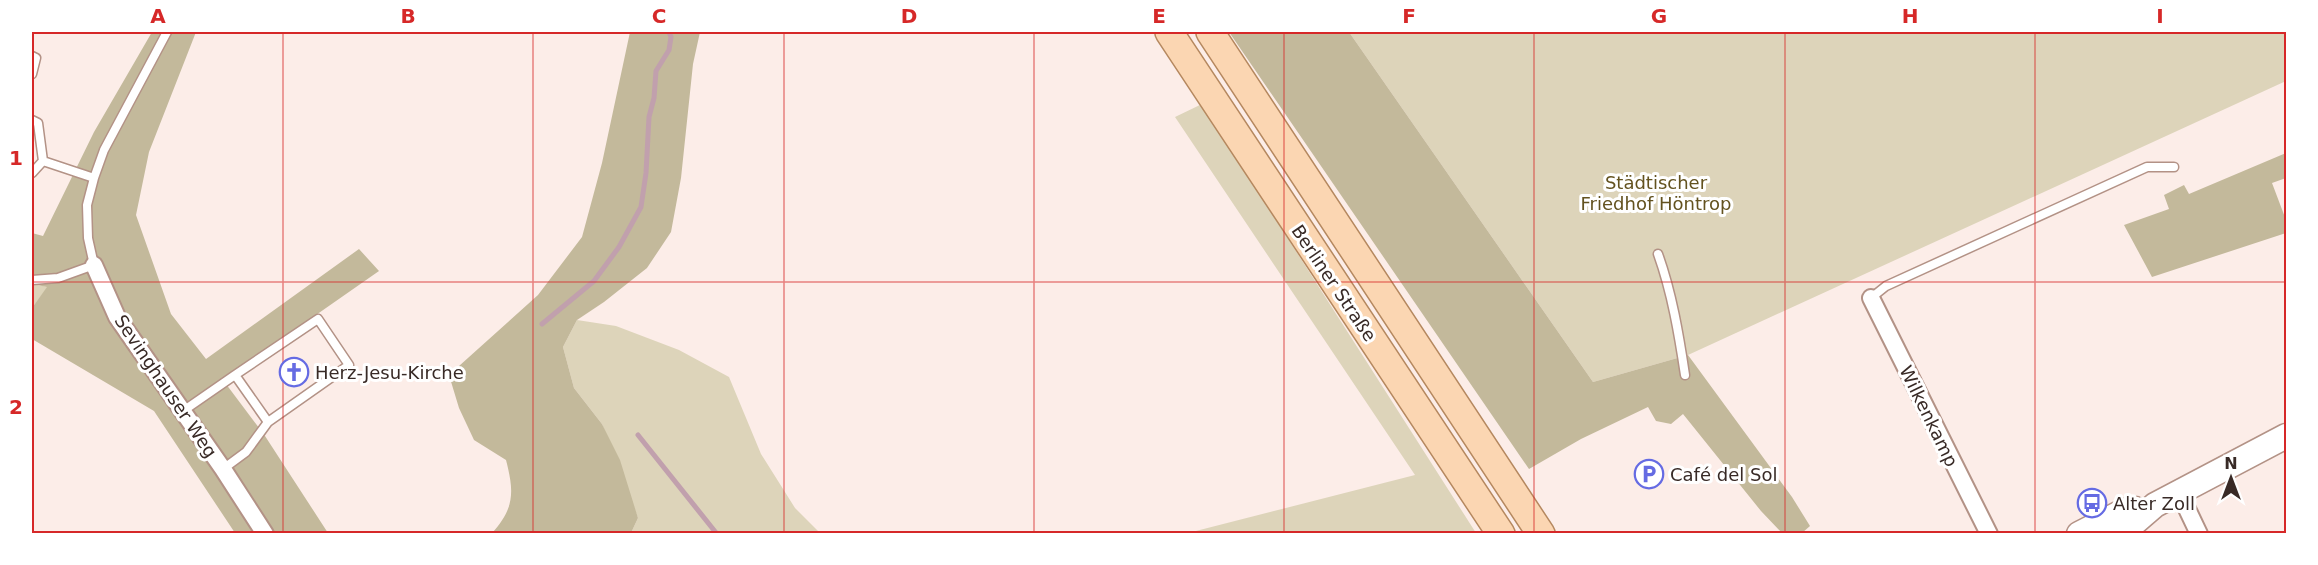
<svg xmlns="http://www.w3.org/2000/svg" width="2318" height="565" font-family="'DejaVu Sans',sans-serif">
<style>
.green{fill:#ddd4ba}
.forest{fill:#c3b99b}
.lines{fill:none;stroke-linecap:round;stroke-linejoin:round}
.stream{stroke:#c1a0ad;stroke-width:5}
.lane-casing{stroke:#b39286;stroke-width:11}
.street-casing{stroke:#b39286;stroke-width:20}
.secondary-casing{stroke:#b39286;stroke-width:27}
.primary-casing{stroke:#b5885f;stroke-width:30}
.lane{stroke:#fff;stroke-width:8}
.street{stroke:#fff;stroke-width:16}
.secondary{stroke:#fff;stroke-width:24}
.primary{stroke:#fbd6b2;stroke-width:27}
.grid{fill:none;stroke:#d62828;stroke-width:1.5;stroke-opacity:0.55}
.labels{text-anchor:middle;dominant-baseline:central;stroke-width:6;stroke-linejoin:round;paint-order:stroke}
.park-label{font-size:18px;fill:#63521f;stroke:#fff}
.street-label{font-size:18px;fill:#382a26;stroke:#fff}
.poi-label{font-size:18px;fill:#382a26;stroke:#fff;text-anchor:start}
.neatline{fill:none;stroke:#d62828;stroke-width:2}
.grid-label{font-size:20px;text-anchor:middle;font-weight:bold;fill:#d62828}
</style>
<rect width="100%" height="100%" fill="#fcede8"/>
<path class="green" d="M 1349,32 L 2286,32 L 2286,81 L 1688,355 L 1593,382 Z
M 1202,104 L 1476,533 L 1188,533 L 1415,475 L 1175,117 Z
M 32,284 L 48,287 L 32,308 Z
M 577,320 L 616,326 L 679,350 L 729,377 L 761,454 L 795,508 L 820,533 L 631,533 L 638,518 L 602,424 L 574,388 L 563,347 Z"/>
<path class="forest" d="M 152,32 L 196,32 L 149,152 L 136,215 L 171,314 L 206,359 L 359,249 L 379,271 L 223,380 L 265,436 L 328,533 L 235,533 L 154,411 L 32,339 L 32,308 L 47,287 L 32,284 L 32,233 L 43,236 L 94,132 Z
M 630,32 L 700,32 L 693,64 L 681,178 L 671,232 L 647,268 L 604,302 L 577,320 L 563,347 L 574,388 L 602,424 L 620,460 L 638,518 L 631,533 L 492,533 C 515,508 514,491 506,460 L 474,440 L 459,408 L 449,375 L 538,295 L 582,237 L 602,163 Z
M 1229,32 L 1349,32 L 1593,382 L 1688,355 L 1792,497 L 1810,526 L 1802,533 L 1782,533 L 1761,511 L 1683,414 L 1671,424 L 1656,421 L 1648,407 L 1581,439 L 1529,469 Z
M 2286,153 L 2286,178 L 2272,183 L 2286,220 L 2286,233 L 2152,277 L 2124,225 L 2169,209 L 2164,195 L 2184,185 L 2189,194 Z"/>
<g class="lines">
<path class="stream" d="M 542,324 L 594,281 L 619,247 L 641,207 L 646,173 L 649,117 L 654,98 L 656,71 L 669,50 L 671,37 L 669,32
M 638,435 L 717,534"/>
<g class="lane-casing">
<path id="lane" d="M 32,56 L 36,58 L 32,74
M 32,120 L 38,123 L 43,161
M 43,161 L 94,178
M 32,173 L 43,161
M 1658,254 C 1672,293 1679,335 1685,375
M 32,280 L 58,278 L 94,265 L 88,238 L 87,205 L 94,178 L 104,150 L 167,32
M 1871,298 L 1886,286 L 2147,167 L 2174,167
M 235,375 L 318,319 L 349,365 L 268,422
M 183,411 L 235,375 L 268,422 L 246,452 L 223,469"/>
</g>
<g class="street-casing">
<path id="street" d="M 94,265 L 117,317 L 223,469 L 265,534
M 1871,298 L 1989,534
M 2179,492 L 2199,534"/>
</g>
<g class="secondary-casing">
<path id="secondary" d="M 2079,534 L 2124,511 L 2135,509
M 2115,534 L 2133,524 L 2155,505 L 2286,436"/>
</g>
<g class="primary-casing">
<path id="primary" d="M 1169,32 L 1501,534
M 1210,32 L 1541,534"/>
</g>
<use href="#lane" class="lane"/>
<use href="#street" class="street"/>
<use href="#secondary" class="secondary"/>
<use href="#primary" class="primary"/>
</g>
<path class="grid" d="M 283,32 L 283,534M 533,32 L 533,534M 784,32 L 784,534M 1034,32 L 1034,534M 1284,32 L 1284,534M 1534,32 L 1534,534M 1785,32 L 1785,534M 2035,32 L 2035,534M 32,282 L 2286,282"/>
<defs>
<g id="church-ring" transform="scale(1.5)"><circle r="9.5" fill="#fff" stroke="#656be3" stroke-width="1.5"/><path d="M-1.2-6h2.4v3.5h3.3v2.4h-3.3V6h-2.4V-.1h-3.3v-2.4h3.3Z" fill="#656be3"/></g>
<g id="parking-ring" transform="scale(1.5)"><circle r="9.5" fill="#fff" stroke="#656be3" stroke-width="1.5"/><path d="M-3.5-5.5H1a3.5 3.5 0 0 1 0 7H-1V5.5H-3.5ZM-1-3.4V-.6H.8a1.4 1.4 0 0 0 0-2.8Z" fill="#656be3"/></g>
<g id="bus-ring" transform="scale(1.5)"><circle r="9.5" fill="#fff" stroke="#656be3" stroke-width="1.5"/><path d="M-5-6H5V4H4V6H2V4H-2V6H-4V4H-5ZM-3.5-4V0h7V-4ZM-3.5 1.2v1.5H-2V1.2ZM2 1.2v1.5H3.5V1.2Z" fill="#656be3"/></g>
</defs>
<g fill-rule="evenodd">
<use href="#church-ring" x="294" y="372"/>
<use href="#parking-ring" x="1649" y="474"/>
<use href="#bus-ring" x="2092" y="503"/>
</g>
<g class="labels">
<g class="park-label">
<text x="1656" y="182">Städtischer<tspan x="1656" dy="21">Friedhof Höntrop</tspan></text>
</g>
<g class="street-label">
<text transform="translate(1334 283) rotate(56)">Berliner Straße</text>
<text transform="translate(166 386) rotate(56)">Sevinghauser Weg</text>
<text transform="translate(1929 416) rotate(64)">Wilkenkamp</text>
</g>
<g class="poi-label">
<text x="315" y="372">Herz-Jesu-Kirche</text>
<text x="1670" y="474">Café del Sol</text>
<text x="2113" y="503">Alter Zoll</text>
</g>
</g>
<rect width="2318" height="565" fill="none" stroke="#ffffff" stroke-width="66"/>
<g transform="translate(2231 478)" stroke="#ffffff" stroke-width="4.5" paint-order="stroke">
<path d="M0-4.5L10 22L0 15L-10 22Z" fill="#382a26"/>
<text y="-9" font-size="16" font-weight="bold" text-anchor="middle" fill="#382a26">N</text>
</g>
<rect x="33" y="33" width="2252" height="499" class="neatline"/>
<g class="grid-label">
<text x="158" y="23">A</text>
<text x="408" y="23">B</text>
<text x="659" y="23">C</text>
<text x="909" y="23">D</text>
<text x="1159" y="23">E</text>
<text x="1409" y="23">F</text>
<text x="1659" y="23">G</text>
<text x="1910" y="23">H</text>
<text x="2160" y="23">I</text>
<text x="16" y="165">1</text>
<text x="16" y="414">2</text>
</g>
</svg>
